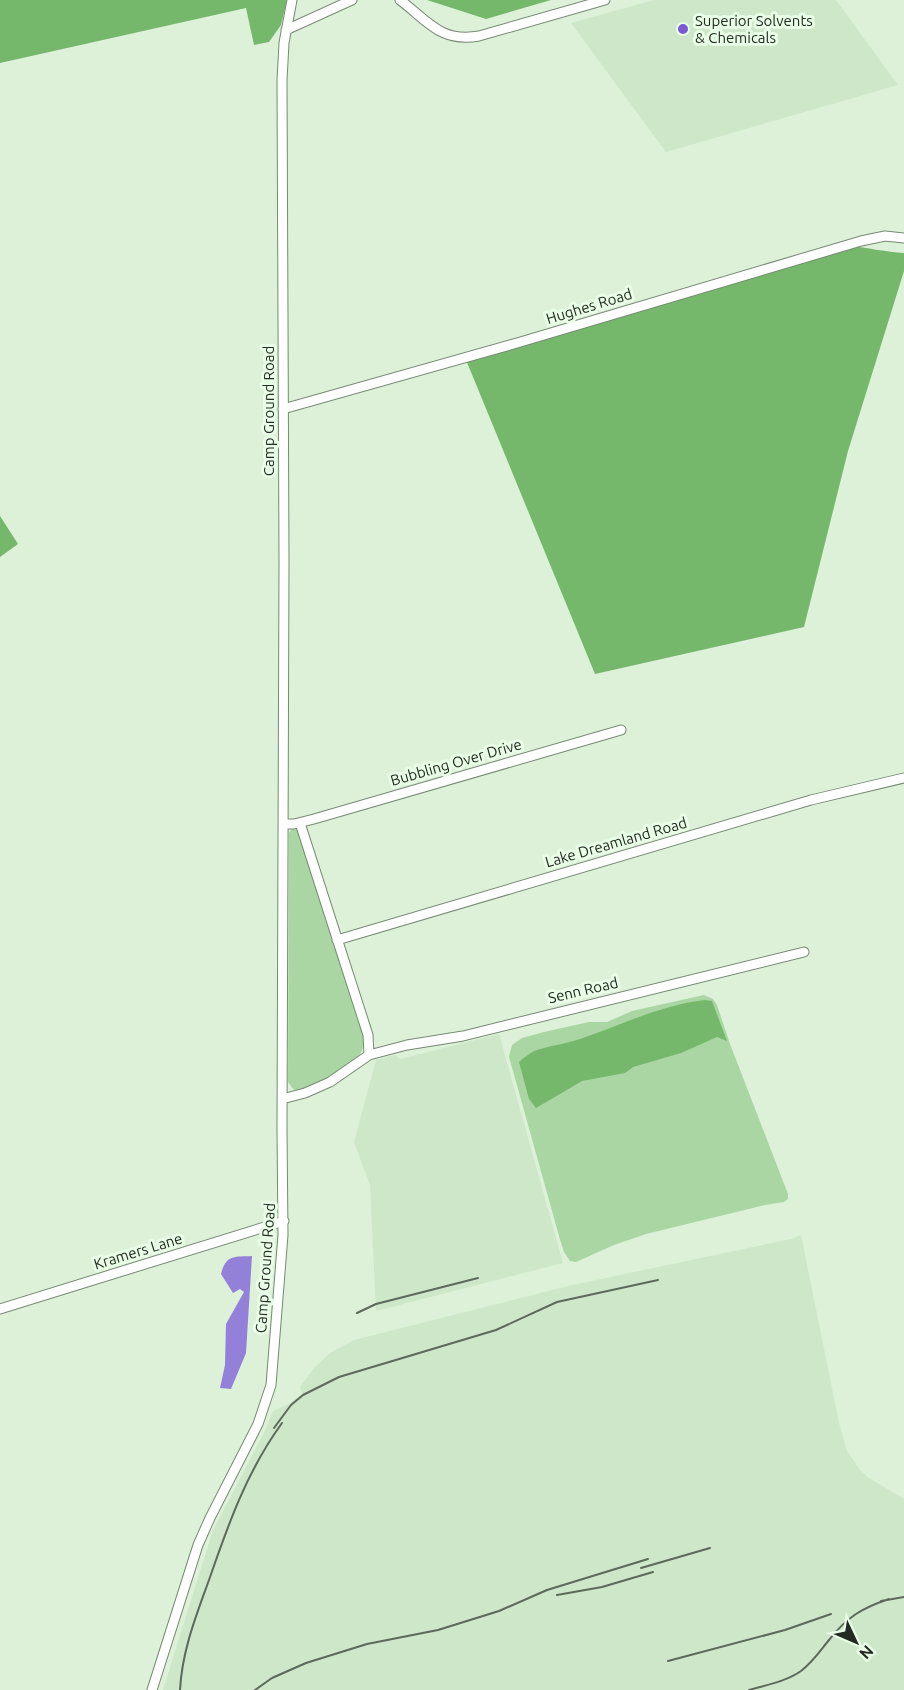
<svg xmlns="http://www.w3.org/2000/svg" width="904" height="1690" font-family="Ubuntu,sans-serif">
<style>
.built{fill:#cde7c8}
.green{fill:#a9d6a2}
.forest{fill:#75b86b}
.water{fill:#9380d8}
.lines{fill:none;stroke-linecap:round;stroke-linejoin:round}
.minor-casing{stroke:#778a74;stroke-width:11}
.minor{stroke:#fff;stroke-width:9}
.rail{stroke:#5c695b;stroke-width:2}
.poi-dot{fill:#7a59d3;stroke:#e9fee6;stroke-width:2}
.labels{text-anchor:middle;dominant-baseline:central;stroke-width:6;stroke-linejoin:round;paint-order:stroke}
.poi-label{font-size:15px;fill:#232b22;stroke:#e9fee6;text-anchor:start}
.street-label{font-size:15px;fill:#232b22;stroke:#e9fee6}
</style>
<rect width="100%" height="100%" fill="#dcf1d8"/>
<path class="built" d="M 654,0 L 836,0 L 898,85 L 666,152 L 571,23 Z
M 499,1034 L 563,1263 L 376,1311 L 370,1185 L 354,1142 L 376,1060 L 395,1055 L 400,1059 Z
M 801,1235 L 839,1423 L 847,1451 L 860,1470 L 869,1478 L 904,1499 L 904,1690 L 163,1690 L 213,1530 L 265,1431 L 273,1411 L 289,1404 L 302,1394 L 300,1387 L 314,1368 L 330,1353 L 354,1340 L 568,1286 L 791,1239 Z"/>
<path class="green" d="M 292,828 L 297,830 L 302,838 L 365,1035 C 364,1042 364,1048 360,1054 C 353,1066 313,1090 299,1091 C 293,1091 291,1086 288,1082 L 289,833 Z
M 704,995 L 713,999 L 717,1005 L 730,1044 L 788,1194 L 788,1199 L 784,1202 L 765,1205 L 646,1234 L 614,1245 L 576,1262 L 570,1261 L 564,1252 L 559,1236 L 515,1078 L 509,1057 L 512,1045 L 522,1038 L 544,1032 L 589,1022 L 607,1022 L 632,1011 Z"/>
<path class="forest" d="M 0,0 L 287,0 L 281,25 L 269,42 L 254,45 L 246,8 L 0,63 Z
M 427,0 L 551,0 L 486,19 Z
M 851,246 C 869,248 886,252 904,253 L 904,271 L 848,451 L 804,627 L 595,674 L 466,360 Z
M 0,516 L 18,544 L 0,557 Z
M 705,1000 L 712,1001 L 727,1041 L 717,1037 L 681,1053 L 633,1067 L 625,1073 L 582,1081 L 536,1108 L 529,1099 L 519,1062 C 523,1058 529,1054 534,1051 C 548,1046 565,1044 580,1039 C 621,1025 661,1005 705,1000 Z"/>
<path class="water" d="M 252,1256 L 246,1353 L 231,1389 L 220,1388 L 225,1365 L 226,1324 L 244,1292 L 240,1289 L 233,1293 L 221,1274 C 226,1254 235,1257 252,1256 Z"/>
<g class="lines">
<g class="minor-casing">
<path id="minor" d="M 400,0 C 427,20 440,43 479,36 L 605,0
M 286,30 L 352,0
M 283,409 L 517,343 L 861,241 L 885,236 L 904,238
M 300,823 L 368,1035 L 369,1055
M 283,824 L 294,824 L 314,819 L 621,730
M 337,940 L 811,800 L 904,778
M 282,1099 L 305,1093 L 330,1082 L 369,1055 L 407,1045 L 463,1036 L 804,952
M 0,1309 L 284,1221
M 152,1690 L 198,1545 L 210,1518 L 258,1424 L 271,1385 L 283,1235 L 282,1128 L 284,562 L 282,80 L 284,43 L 292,0"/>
</g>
<use href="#minor" class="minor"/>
<path class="rail" d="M 357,1313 L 376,1304 L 478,1278
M 274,1428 L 291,1405 L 303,1395 L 339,1377 L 496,1330 L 557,1302 L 658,1280
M 641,1568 L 710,1548
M 557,1595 L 602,1587 L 653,1572
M 881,1601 L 904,1597
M 668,1661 L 785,1630 L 831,1614
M 180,1690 C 182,1651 196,1616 209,1580 C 228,1525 247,1471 282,1423
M 255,1690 L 272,1678 L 306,1663 L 367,1644 L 438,1630 L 499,1611 L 547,1590 L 648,1559
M 749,1690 C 767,1685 787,1681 801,1671 C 813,1662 820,1651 829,1640 C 847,1617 862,1608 889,1599"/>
</g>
<circle class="poi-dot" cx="683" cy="29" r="6"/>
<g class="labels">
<g class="poi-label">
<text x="695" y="20">Superior Solvents<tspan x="695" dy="17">&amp; Chemicals</tspan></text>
</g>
<g class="street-label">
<text transform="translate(589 306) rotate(-17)">Hughes Road</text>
<text transform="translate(268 411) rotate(-90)">Camp Ground Road</text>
<text transform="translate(456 762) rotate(-16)">Bubbling Over Drive</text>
<text transform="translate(616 842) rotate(-16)">Lake Dreamland Road</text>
<text transform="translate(583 990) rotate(-13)">Senn Road</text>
<text transform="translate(138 1251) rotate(-17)">Kramers Lane</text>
<text transform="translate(265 1268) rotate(-86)">Camp Ground Road</text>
</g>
</g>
<g transform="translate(856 1642) rotate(134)" stroke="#e9fee6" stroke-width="4.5" paint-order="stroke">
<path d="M0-4.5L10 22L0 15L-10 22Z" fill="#232b22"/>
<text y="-9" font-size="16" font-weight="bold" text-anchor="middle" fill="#232b22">N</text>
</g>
</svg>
